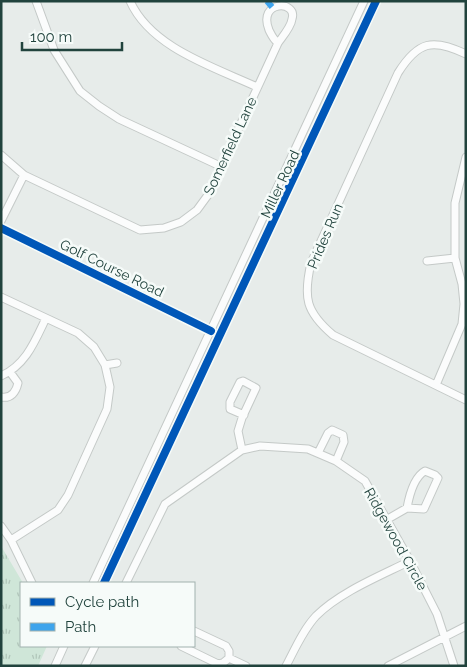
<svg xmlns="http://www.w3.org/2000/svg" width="467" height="667" font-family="Raleway,sans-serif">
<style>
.park{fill:url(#park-tufts)}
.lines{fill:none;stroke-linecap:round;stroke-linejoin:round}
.minor-casing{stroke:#c4c9c7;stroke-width:9}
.minor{stroke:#fbfcfc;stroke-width:7}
.quiet{stroke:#3ea4ec;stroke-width:6;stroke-dasharray:12 6;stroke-linecap:butt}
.cycleway-casing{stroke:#f6fbf9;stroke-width:11}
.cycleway{stroke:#0057b8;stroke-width:8}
.labels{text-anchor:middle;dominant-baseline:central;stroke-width:5;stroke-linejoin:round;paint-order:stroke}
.street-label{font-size:14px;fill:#21433d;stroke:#f6fbf9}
</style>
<defs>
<pattern id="park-tufts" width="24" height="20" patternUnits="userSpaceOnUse" patternTransform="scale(1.25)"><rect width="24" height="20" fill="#cfe6d8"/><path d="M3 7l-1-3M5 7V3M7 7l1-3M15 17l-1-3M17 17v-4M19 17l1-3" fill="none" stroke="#b1c6ba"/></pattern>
</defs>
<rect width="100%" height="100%" fill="#e7ecea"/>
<path class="park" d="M 1,546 L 23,583 L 21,583 L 21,646 L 47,646 L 38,666 L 1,666 Z"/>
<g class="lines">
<g class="minor-casing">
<path id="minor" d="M 36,1 L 54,50 L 80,91 L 99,106 L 119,119 L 220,166
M 130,1 C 151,48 214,67 257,87
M 466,54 C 433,38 418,41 398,73 L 311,263 C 303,298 306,312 333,335 L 466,400
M 1,155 L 24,175 L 140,230 L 164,228 L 181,222 L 197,210 L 208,195 L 278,43 C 283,36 291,27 292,19 C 298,0 257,0 269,30 C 272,36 273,39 278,43
M 1,221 L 24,175
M 1,228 L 211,331
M 427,261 L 455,258
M 1,297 L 78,333 L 94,347 L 105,365 L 110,387 L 107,409 L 68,495 L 58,510 L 11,540
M 105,365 L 117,363
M 1,376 C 26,365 35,341 46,318
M 436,385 L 462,324 L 464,304 L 462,284 L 455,258 L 455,203 L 466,157
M 1,397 C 11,399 16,392 18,383 L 10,372
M 242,450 L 238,431 L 242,418 L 256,388 L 243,381 L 240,382 L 230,402 L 230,409 L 244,415
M 318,453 L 328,433 L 332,430 L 343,435 L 344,442 L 336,461
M 386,520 L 407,508 L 424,509 L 438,478 L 435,475 L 425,471 C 414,477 409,497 407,508
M 1,526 L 11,540 L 32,583
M 93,583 L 364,1
M 126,583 L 165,504 L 242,450 L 260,446 L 308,449 L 336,461 L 365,481 L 410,561 L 437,614 L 454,666
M 194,631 L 226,646 L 229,651 L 229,658
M 181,646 L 218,664 L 223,663 L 229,658
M 229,658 L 246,666
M 55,666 L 64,646
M 85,666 L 95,646
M 286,666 C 295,649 303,630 316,616 C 340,592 380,576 410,561
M 388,666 L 466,626"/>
</g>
<use href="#minor" class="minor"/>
<path class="quiet" d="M 267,1 L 272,7"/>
<g class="cycleway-casing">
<path id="cycleway" d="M 1,228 L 211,331
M 104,583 L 376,1"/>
</g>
<use href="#cycleway" class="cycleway"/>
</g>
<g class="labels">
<g class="street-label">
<text transform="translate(230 146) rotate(-65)">Somerfield Lane</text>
<text transform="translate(280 184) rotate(-65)">Miller Road</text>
<text transform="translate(325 236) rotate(-67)">Prides Run</text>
<text transform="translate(112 268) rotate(26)">Golf Course Road</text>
<text transform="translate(396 539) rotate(61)">Ridgewood Circle</text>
</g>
</g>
<rect width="467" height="667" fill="none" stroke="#21433d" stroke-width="5"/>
<rect x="20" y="582" width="175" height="65" fill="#f6fbf9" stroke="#a1b1ae"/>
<rect x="30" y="598" width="25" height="8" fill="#0057b8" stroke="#a1b1ae"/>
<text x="65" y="607" font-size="15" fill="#21433d">Cycle path</text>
<rect x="30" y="623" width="25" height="8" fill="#3ea4ec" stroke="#a1b1ae"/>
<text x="65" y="632" font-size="15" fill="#21433d">Path</text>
<path d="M22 42v8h100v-8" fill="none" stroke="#21433d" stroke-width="2.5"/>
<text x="30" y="42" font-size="15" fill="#21433d" stroke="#f6fbf9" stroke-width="4" paint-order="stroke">100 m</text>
</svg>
